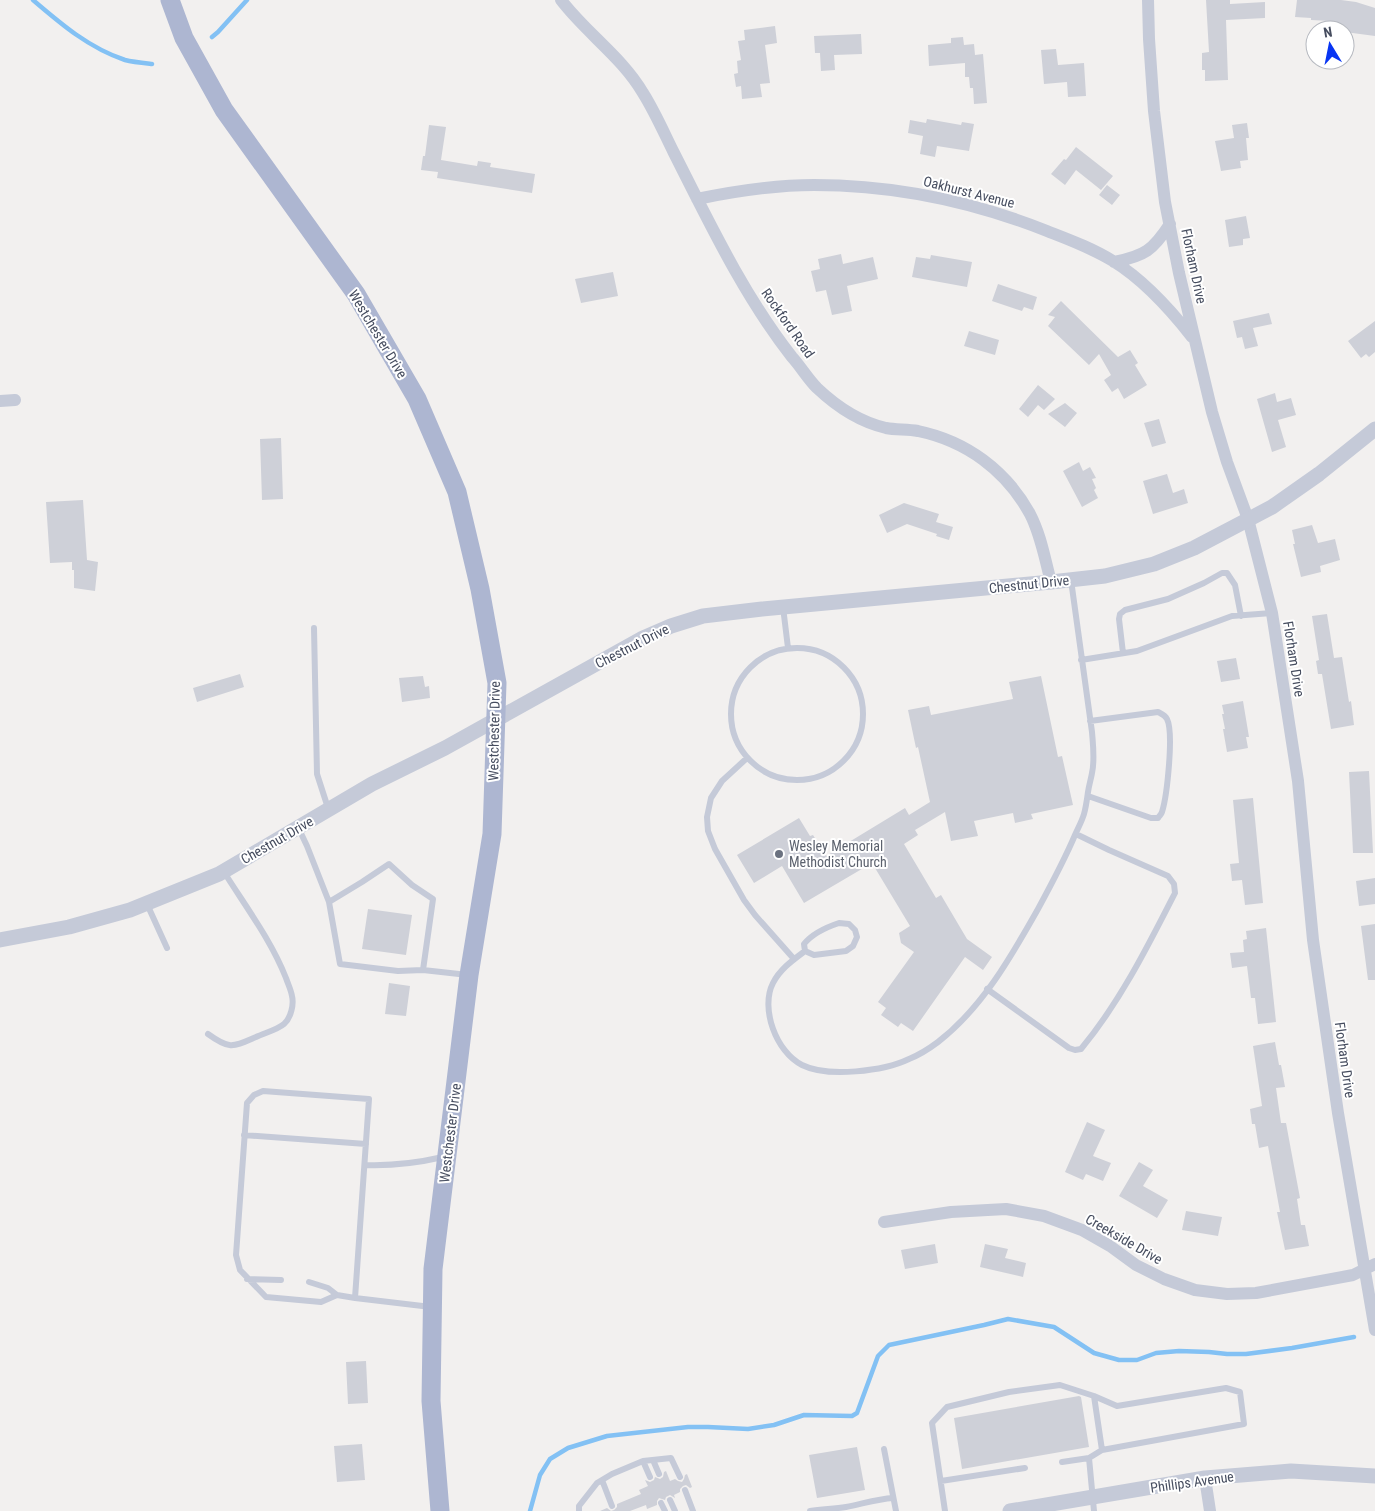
<svg xmlns="http://www.w3.org/2000/svg" width="1375" height="1511" font-family="'Roboto Condensed',sans-serif">
<style>
.lines{fill:none;stroke-linecap:round;stroke-linejoin:round}
.stream{stroke:#83c1f4;stroke-width:4.5}
.building{fill:#ced0d8}
.service{stroke:#c5cad8;stroke-width:6}
.minor{stroke:#c5cad8;stroke-width:12}
.tertiary{stroke:#c5cad8;stroke-width:15}
.primary{stroke:#adb6d1;stroke-width:19}
.worship-dot{fill:#6b7280;stroke:#fff;stroke-width:2}
.labels{text-anchor:middle;dominant-baseline:central;stroke-width:4;stroke-linejoin:round;paint-order:stroke}
.street-label{font-size:14px;fill:#464d5f;stroke:#fff}
.worship-label{font-size:14px;fill:#5b616d;stroke:#fff;text-anchor:start}
</style>
<rect width="100%" height="100%" fill="#f2f0ef"/>
<g class="lines">
<path class="stream" d="M 33,0 C 61,24 89,48 125,60 C 133,62 143,63 152,64
M 212,37 L 218,32 L 247,0
M 530,1511 L 540,1475 L 550,1459 L 568,1448 L 607,1436 L 688,1427 L 708,1427 L 748,1429 L 774,1425 L 804,1415 L 852,1416 L 857,1413 L 878,1356 L 889,1345 L 984,1325 L 1008,1319 L 1054,1327 L 1094,1353 L 1119,1360 L 1137,1360 L 1156,1353 L 1179,1351 L 1209,1352 L 1227,1354 L 1246,1354 L 1292,1348 L 1354,1337"/>
</g>
<path class="building" d="M 1206,0 L 1230,0 L 1230,4 L 1265,2 L 1265,18 L 1226,20 L 1228,80 L 1205,81 L 1205,70 L 1202,70 L 1202,53 L 1209,52 Z
M 1297,0 L 1341,0 L 1356,2 L 1375,8 L 1375,36 L 1345,32 L 1345,30 L 1329,30 L 1330,21 L 1311,20 L 1311,18 L 1295,17 Z
M 775,26 L 777,43 L 765,45 L 770,83 L 760,84 L 762,97 L 742,99 L 741,86 L 736,87 L 734,74 L 738,73 L 737,61 L 741,60 L 738,41 L 745,40 L 744,30 Z
M 861,34 L 862,54 L 834,55 L 835,70 L 821,71 L 820,53 L 815,53 L 814,36 Z
M 963,37 L 964,45 L 974,44 L 975,55 L 983,54 L 987,103 L 974,104 L 973,88 L 970,88 L 969,77 L 965,77 L 965,63 L 929,66 L 928,45 L 951,43 L 951,38 Z
M 1056,49 L 1058,65 L 1084,63 L 1086,96 L 1068,97 L 1067,82 L 1044,84 L 1041,50 Z
M 927,119 L 961,125 L 962,122 L 974,124 L 969,151 L 937,146 L 935,157 L 920,154 L 923,136 L 908,133 L 910,120 L 926,123 Z
M 1247,123 L 1249,138 L 1246,138 L 1248,160 L 1240,161 L 1241,168 L 1221,171 L 1215,141 L 1234,138 L 1232,125 Z
M 429,125 L 446,127 L 441,160 L 477,166 L 478,161 L 491,163 L 490,167 L 535,174 L 532,193 L 437,178 L 438,172 L 421,170 L 423,156 L 425,156 Z
M 1076,147 L 1113,176 L 1101,190 L 1076,170 L 1065,185 L 1051,174 L 1064,159 L 1066,160 Z
M 1107,185 L 1120,195 L 1112,205 L 1099,195 Z
M 1246,216 L 1250,238 L 1243,239 L 1243,245 L 1229,247 L 1225,220 Z
M 841,254 L 843,264 L 873,257 L 878,279 L 847,286 L 852,311 L 832,315 L 826,290 L 816,292 L 811,271 L 820,269 L 818,259 Z
M 931,255 L 972,262 L 967,287 L 912,277 L 916,257 L 930,259 Z
M 613,272 L 618,296 L 581,303 L 575,279 Z
M 998,284 L 1037,297 L 1033,310 L 1024,307 L 1022,311 L 992,301 Z
M 1061,301 L 1118,357 L 1130,350 L 1138,363 L 1135,365 L 1147,385 L 1124,399 L 1118,388 L 1112,392 L 1104,380 L 1111,375 L 1099,354 L 1089,365 L 1048,326 L 1055,317 L 1048,315 Z
M 1269,313 L 1272,324 L 1253,328 L 1258,346 L 1245,349 L 1242,337 L 1237,338 L 1233,321 Z
M 1375,321 L 1375,352 L 1369,357 L 1366,354 L 1361,358 L 1348,341 Z
M 969,331 L 999,340 L 995,355 L 964,346 Z
M 1038,385 L 1055,399 L 1044,410 L 1038,405 L 1028,417 L 1019,409 Z
M 1275,393 L 1277,402 L 1291,398 L 1296,415 L 1278,420 L 1286,447 L 1272,452 L 1257,399 Z
M 1065,403 L 1077,413 L 1065,427 L 1048,414 Z
M 1159,419 L 1166,443 L 1152,447 L 1144,423 Z
M 281,438 L 283,499 L 262,500 L 260,439 Z
M 1079,462 L 1083,471 L 1090,467 L 1096,478 L 1092,479 L 1096,488 L 1094,490 L 1098,498 L 1082,507 L 1063,471 Z
M 1167,474 L 1173,493 L 1184,489 L 1188,503 L 1153,514 L 1143,481 Z
M 83,500 L 87,560 L 98,562 L 95,591 L 74,588 L 74,570 L 72,570 L 72,562 L 50,563 L 46,502 Z
M 904,503 L 939,514 L 936,522 L 953,527 L 949,540 L 936,536 L 937,534 L 907,524 L 887,533 L 879,515 Z
M 1312,525 L 1318,543 L 1335,539 L 1340,560 L 1320,566 L 1321,572 L 1301,577 L 1293,544 L 1295,544 L 1292,530 Z
M 1327,614 L 1334,658 L 1342,657 L 1349,702 L 1351,701 L 1354,725 L 1331,729 L 1322,674 L 1318,674 L 1316,661 L 1319,660 L 1312,616 Z
M 1236,658 L 1240,679 L 1221,682 L 1217,661 Z
M 240,674 L 244,687 L 197,702 L 193,688 Z
M 423,676 L 425,687 L 429,686 L 430,698 L 402,702 L 399,678 Z
M 1041,676 L 1058,757 L 1062,756 L 1073,805 L 1031,814 L 1033,819 L 1015,823 L 1013,813 L 974,821 L 978,836 L 951,841 L 945,812 L 915,830 L 918,835 L 904,844 L 936,898 L 941,895 L 967,939 L 992,957 L 983,970 L 965,957 L 913,1031 L 901,1023 L 898,1027 L 881,1015 L 886,1008 L 878,1002 L 914,952 L 901,943 L 899,933 L 910,926 L 872,863 L 804,903 L 782,866 L 754,883 L 737,855 L 799,818 L 810,836 L 813,835 L 826,856 L 905,808 L 909,815 L 930,802 L 918,747 L 916,748 L 908,710 L 929,706 L 931,715 L 1013,699 L 1009,682 Z
M 1243,701 L 1249,737 L 1246,737 L 1248,748 L 1227,752 L 1223,729 L 1225,729 L 1222,714 L 1224,714 L 1222,705 Z
M 1369,771 L 1373,853 L 1353,853 L 1349,772 Z
M 1253,798 L 1263,903 L 1245,905 L 1242,880 L 1232,881 L 1230,864 L 1239,863 L 1233,800 Z
M 1375,878 L 1375,904 L 1359,906 L 1356,881 Z
M 368,909 L 412,915 L 406,955 L 362,949 Z
M 1375,924 L 1375,980 L 1368,980 L 1361,926 Z
M 1266,928 L 1276,1022 L 1258,1024 L 1255,998 L 1251,998 L 1247,966 L 1232,968 L 1230,953 L 1244,952 L 1243,940 L 1247,939 L 1246,931 Z
M 389,983 L 410,986 L 406,1016 L 385,1014 Z
M 1275,1042 L 1279,1065 L 1281,1065 L 1285,1087 L 1276,1088 L 1281,1123 L 1286,1123 L 1291,1150 L 1300,1198 L 1297,1199 L 1301,1225 L 1305,1225 L 1309,1246 L 1285,1250 L 1277,1212 L 1280,1212 L 1268,1146 L 1259,1148 L 1255,1124 L 1252,1124 L 1250,1109 L 1262,1106 L 1253,1046 Z
M 1087,1122 L 1105,1130 L 1093,1156 L 1111,1163 L 1103,1181 L 1086,1174 L 1083,1180 L 1065,1172 Z
M 1139,1162 L 1153,1170 L 1143,1186 L 1168,1200 L 1157,1218 L 1119,1196 Z
M 1186,1211 L 1222,1217 L 1218,1236 L 1182,1230 Z
M 935,1244 L 938,1263 L 905,1269 L 901,1250 Z
M 985,1244 L 1008,1249 L 1005,1258 L 1026,1263 L 1023,1277 L 980,1267 Z
M 366,1361 L 368,1403 L 348,1404 L 346,1362 Z
M 1079,1396 L 1081,1397 L 1089,1447 L 962,1469 L 954,1418 Z
M 362,1444 L 365,1480 L 337,1482 L 334,1446 Z
M 857,1447 L 865,1490 L 817,1498 L 809,1455 Z
M 666,1471 L 670,1481 L 675,1479 L 678,1481 L 682,1482 L 684,1479 L 685,1475 L 687,1474 L 692,1487 L 690,1488 L 686,1485 L 683,1486 L 680,1489 L 680,1492 L 674,1495 L 675,1498 L 670,1495 L 666,1497 L 665,1500 L 659,1498 L 657,1501 L 657,1505 L 647,1509 L 646,1505 L 630,1511 L 600,1511 L 607,1508 L 611,1511 L 614,1510 L 617,1507 L 617,1504 L 641,1494 L 639,1490 L 648,1486 L 645,1480 L 650,1482 L 654,1480 L 655,1477 L 660,1479 L 663,1477 L 664,1472 Z"/>
<g class="lines">
<path class="service" d="M 783,607 L 788,648
M 314,628 L 317,774 L 328,808
M731 714a66 66 0 1 1 132 0a66 66 0 1 1-132 0Z
M 1123,653 L 1119,619 L 1120,614 L 1125,610 L 1168,599 L 1204,583 L 1222,573 L 1227,573 L 1235,585 L 1241,616
M 1081,660 L 1137,651 L 1232,616 L 1272,613
M 747,758 L 722,781 L 711,798 L 707,817 L 708,831 L 715,849 L 744,900 L 755,915 L 794,959
M 1088,796 L 1151,818 L 1158,818 C 1160,815 1161,815 1162,812 C 1167,796 1174,733 1167,719 C 1165,715 1162,714 1158,712 L 1090,721
M 298,827 L 307,846 L 329,902 L 340,964 L 398,971 L 423,970 L 468,975
M 329,902 L 362,882 L 389,864 L 412,885 L 433,899 L 423,970
M 147,904 L 167,948
M 839,923 L 849,924 L 855,930 L 857,937 L 853,946 L 846,951 L 814,955 L 805,951 L 804,944 C 812,934 827,927 839,923 Z
M 805,951 C 793,960 780,969 773,983 C 760,1008 776,1052 802,1065 C 828,1078 884,1071 909,1059 C 919,1055 930,1048 938,1042 C 982,1008 1011,957 1038,909 C 1051,885 1064,861 1075,835 C 1078,828 1082,821 1084,814 C 1086,807 1087,799 1088,792 C 1089,785 1091,779 1092,773 C 1095,760 1093,745 1092,732 L 1071,580
M 987,989 L 1069,1048 L 1075,1050 L 1081,1049 C 1120,1002 1148,946 1175,893 L 1174,884 L 1168,876 L 1109,850 L 1076,834
M 208,1034 C 230,1050 233,1047 256,1037 C 264,1033 277,1030 284,1024 C 291,1018 294,1004 292,996 C 291,990 288,984 286,978 C 271,940 246,907 224,872
M 244,1135 L 366,1144
M 365,1165 C 392,1166 417,1163 443,1157
M 247,1279 L 281,1280
M 309,1282 L 328,1288 L 337,1295 L 355,1298 L 431,1307
M 337,1295 L 321,1302 L 266,1297 L 240,1270 L 236,1255 L 247,1103 L 254,1095 L 263,1091 L 369,1099 L 355,1298
M 884,1449 L 896,1511
M 653,1460 L 659,1474
M 643,1461 L 650,1477
M 1062,1462 L 1089,1458
M 602,1480 L 612,1506
M 941,1481 L 1025,1468
M 685,1490 L 693,1511
M 670,1500 L 675,1511
M 661,1503 L 665,1511
M 579,1511 L 579,1506 L 597,1483 L 612,1474 L 643,1461 L 671,1458 L 680,1477
M 810,1511 C 823,1509 834,1509 846,1507 C 862,1504 877,1499 893,1498
M 945,1511 L 932,1423 L 947,1407 L 1009,1392 L 1060,1385 L 1094,1396 L 1117,1406 L 1226,1388 L 1240,1392 L 1244,1424 L 1102,1450 L 1094,1396
M 1094,1511 L 1089,1458 L 1102,1450"/>
<path class="minor" d="M 561,0 C 586,33 622,57 643,93 C 655,112 664,133 674,153 C 709,222 744,296 792,357 C 801,367 808,379 817,388 C 836,406 860,422 886,428 C 896,430 907,429 918,431 C 966,441 1006,470 1030,514 C 1041,535 1045,560 1051,582
M 1148,0 L 1149,39 L 1154,111 L 1165,202 L 1179,273 L 1212,412 L 1227,462 L 1248,519 L 1272,613 L 1298,781 L 1313,940 L 1338,1113 L 1375,1330
M 697,199 C 736,191 775,185 814,185 C 894,185 974,202 1047,231 C 1070,240 1092,248 1113,261 C 1144,280 1170,309 1192,337
M 1114,262 C 1145,256 1153,250 1170,224
M 0,401 L 15,400
M 884,1222 L 951,1212 L 1006,1209 L 1044,1216 L 1082,1230 L 1110,1246 L 1136,1265 L 1164,1279 L 1195,1290 L 1227,1294 L 1256,1293 L 1353,1275 L 1375,1264
M 1205,1478 L 1210,1511"/>
<path class="tertiary" d="M 0,940 L 69,927 L 130,910 L 219,874 L 372,784 L 445,748 L 641,639 L 671,626 L 703,616 L 762,609 L 1051,582 L 1105,576 L 1154,564 L 1194,548 L 1272,507 L 1319,474 L 1375,429
M 1010,1511 L 1205,1478 L 1291,1471 L 1375,1476"/>
<path class="primary" d="M 170,0 L 184,38 L 224,110 L 356,294 L 417,399 L 457,492 L 480,589 L 497,683 L 492,834 L 469,975 L 433,1269 L 431,1401 L 440,1511"/>
</g>
<circle class="worship-dot" cx="779" cy="854" r="5"/>
<g class="labels">
<g class="street-label">
<text transform="translate(969 192) rotate(14)">Oakhurst Avenue</text>
<text transform="translate(1194 266) rotate(78)">Florham Drive</text>
<text transform="translate(788 323) rotate(55)">Rockford Road</text>
<text transform="translate(378 334) rotate(59)">Westchester Drive</text>
<text transform="translate(1029 584) rotate(-6)">Chestnut Drive</text>
<text transform="translate(632 646) rotate(-27)">Chestnut Drive</text>
<text transform="translate(1294 659) rotate(81)">Florham Drive</text>
<text transform="translate(494 731) rotate(-89)">Westchester Drive</text>
<text transform="translate(277 840) rotate(-30)">Chestnut Drive</text>
<text transform="translate(1345 1060) rotate(82)">Florham Drive</text>
<text transform="translate(450 1133) rotate(-83)">Westchester Drive</text>
<text transform="translate(1124 1239) rotate(30)">Creekside Drive</text>
<text transform="translate(1192 1482) rotate(-8)">Phillips Avenue</text>
</g>
<g class="worship-label">
<text x="789" y="846">Wesley Memorial<tspan x="789" dy="16">Methodist Church</tspan></text>
</g>
</g>
<g transform="translate(1330 45) rotate(350)"><circle r="24" fill="#ffffff" stroke="#b5b8bf"/>
<path d="M0-4L9 19L0 12L-9 19Z" fill="#0835f3"/>
<text y="-8" font-size="14" font-weight="bold" text-anchor="middle" fill="#464d5f">N</text>
</g>
</svg>
